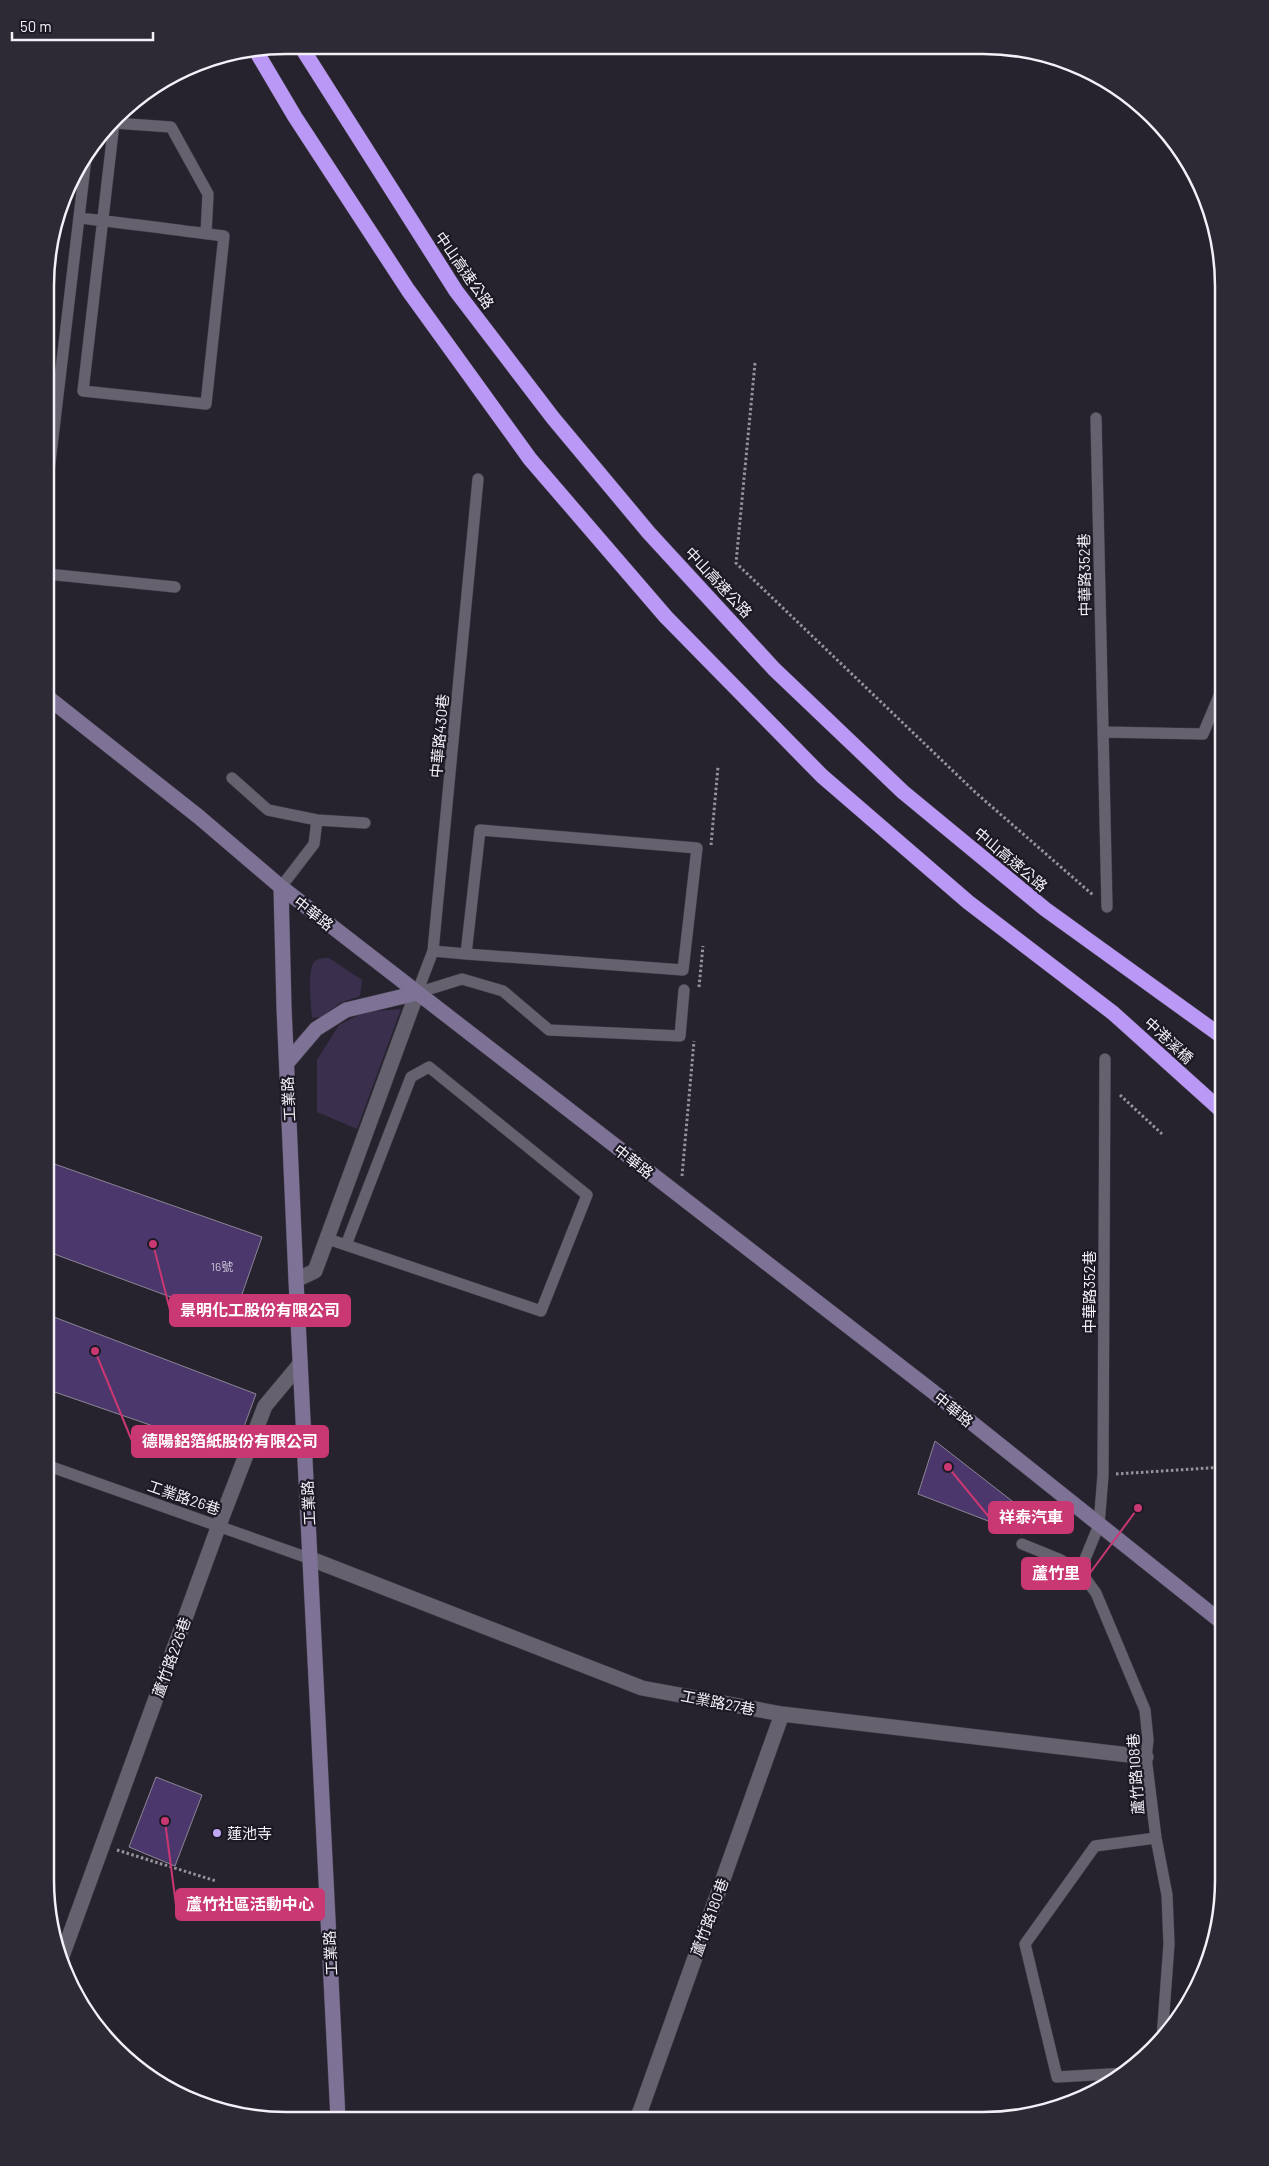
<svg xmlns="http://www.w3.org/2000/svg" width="1269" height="2166" font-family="Barlow,'Noto Sans TC',sans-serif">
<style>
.green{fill:#3a2f4d}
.building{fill:#4b376b;stroke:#8b8695}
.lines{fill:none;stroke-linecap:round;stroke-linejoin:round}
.lane-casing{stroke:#413e48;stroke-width:12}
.street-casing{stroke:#413e48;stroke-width:16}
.secondary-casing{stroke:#413e48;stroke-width:16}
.highway-casing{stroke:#413e48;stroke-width:16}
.path{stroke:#96939c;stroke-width:3;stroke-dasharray:2.5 2.5;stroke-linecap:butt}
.lane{stroke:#65616f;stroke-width:11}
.street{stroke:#65616f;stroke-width:15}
.secondary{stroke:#7e7297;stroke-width:15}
.highway{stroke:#ba98f5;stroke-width:15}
.highway-bridge-casing{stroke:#413e48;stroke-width:16;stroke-linecap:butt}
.highway-bridge{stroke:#ba98f5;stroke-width:15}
.poi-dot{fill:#c1a8f3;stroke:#1d1924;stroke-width:2}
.labels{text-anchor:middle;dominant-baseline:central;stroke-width:4.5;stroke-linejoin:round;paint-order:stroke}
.number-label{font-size:12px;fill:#c9c2d5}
.street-label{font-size:15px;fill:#f3f0f8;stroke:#1d1924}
.poi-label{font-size:15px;fill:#f3f0f8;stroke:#1d1924;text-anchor:start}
.rim{fill:none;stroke:#f3f0f8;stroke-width:2.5}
.leader{fill:none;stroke:#c93873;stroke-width:2}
.callout-dot{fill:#c93873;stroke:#1d1924;stroke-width:2}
.callout{fill:#c93873;stroke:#c93873;stroke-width:2}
.callout-label{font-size:16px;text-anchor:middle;font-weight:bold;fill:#fff}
</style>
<rect width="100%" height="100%" fill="#26232e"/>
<path class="green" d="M 329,958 L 362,980 L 360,996 L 340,1003 L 321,1017 L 312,1018 C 311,1004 307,973 314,962 C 317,958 324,958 329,958 Z
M 401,1009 L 357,1129 L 317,1112 L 317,1060 L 339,1025 L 365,1012 Z"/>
<path class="building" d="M 46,1161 L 262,1237 L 233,1320 L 46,1251 Z
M 46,1314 L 256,1394 L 234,1454 L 46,1389 Z
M 935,1441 L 1030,1515 L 1022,1534 L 918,1494 Z
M 156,1777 L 202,1795 L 175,1866 L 129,1847 Z"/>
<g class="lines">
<g class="lane-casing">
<path id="lane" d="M 79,218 C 127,223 175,230 224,236 L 206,404 L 83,391 L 114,123 L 171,127 L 208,194 L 206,234
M 1096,418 L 1107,907
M 47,488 L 86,158
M 47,574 L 175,587
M 1103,732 L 1203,734 L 1224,684
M 232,778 L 268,810 L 317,820
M 281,887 L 314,844 L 317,820 L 365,823
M 433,951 L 466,954 L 683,970 L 697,848 L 480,830 L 466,954
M 417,993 L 433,951 L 478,479
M 417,993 L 462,979 L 503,991 L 549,1030 L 680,1036 L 684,990
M 1105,1059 L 1103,1475 L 1099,1525 L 1080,1571 L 1096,1593 L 1145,1710 L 1148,1740 L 1146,1757 L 1156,1838 L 1167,1895 L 1169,1944 L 1162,2039
M 327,1239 L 337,1242 L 541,1311 L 587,1195 L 429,1067 L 411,1077 L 346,1245
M 46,1465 L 311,1559
M 1022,1544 L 1059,1559 L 1080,1571
M 1127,2073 L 1057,2077 L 1025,1944 L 1095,1846 L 1156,1838"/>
</g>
<g class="street-casing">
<path id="street" d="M 296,1280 L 315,1271 L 417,993
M 311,1559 L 642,1688 L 782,1714 L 1146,1757
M 61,1959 L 219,1525 L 265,1406 L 300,1364
M 637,2120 L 782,1714"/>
</g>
<g class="secondary-casing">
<path id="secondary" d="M 46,696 L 199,817 L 281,887 L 932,1391 L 1224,1624
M 281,887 L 284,1007 L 296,1280 L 338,2119
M 287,1063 L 316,1029 L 346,1010 L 417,993"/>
</g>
<g class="highway-casing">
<path id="highway" d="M 1113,1013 L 1224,1113"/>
</g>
<path class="path" d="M 755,363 L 736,563 L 975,792 L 1093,895
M 711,845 L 718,767
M 699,987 L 703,946
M 1120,1095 L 1162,1134
M 682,1176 L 694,1041
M 1116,1474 L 1224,1467
M 117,1850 L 216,1881"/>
<use href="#lane" class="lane"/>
<use href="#street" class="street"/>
<use href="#secondary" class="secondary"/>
<use href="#highway" class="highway"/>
<g class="highway-bridge-casing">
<path id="highway-bridge" d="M 300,45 L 456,291 L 553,418 L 649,533 L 774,669 L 903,792 L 1045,909 L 1224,1038
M 256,51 L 295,117 L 408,290 L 530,459 L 666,617 L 822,776 L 968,902 L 1113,1013"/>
</g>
<use href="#highway-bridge" class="highway-bridge"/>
</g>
<circle class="poi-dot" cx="217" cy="1833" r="5"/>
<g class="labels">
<g class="number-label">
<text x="222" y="1266">16號</text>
</g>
<g class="street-label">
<text transform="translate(465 270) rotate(55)">中山高速公路</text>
<text transform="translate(1084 575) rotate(-91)">中華路352巷</text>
<text transform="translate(719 582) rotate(47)">中山高速公路</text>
<text transform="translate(439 736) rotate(-85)">中華路430巷</text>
<text transform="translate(1011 859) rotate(40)">中山高速公路</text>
<text transform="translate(314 913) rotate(38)">中華路</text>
<text transform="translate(1169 1040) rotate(43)">中港溪橋</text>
<text transform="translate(288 1099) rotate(-93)">工業路</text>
<text transform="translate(634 1161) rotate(38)">中華路</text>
<text transform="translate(1089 1292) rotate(-90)">中華路352巷</text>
<text transform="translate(954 1409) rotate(39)">中華路</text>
<text transform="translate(184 1497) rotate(19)">工業路26巷</text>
<text transform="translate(308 1503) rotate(-93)">工業路</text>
<text transform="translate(171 1657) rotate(-70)">蘆竹路226巷</text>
<text transform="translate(718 1702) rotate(11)">工業路27巷</text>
<text transform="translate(1135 1774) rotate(-94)">蘆竹路108巷</text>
<text transform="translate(709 1917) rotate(-70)">蘆竹路180巷</text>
<text transform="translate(330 1953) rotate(-93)">工業路</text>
</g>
<g class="poi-label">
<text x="227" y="1833">蓮池寺</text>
</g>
</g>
<path d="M0 0H1269V2166H0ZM286 54H983A232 232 0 0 1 1215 286V1880A232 232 0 0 1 983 2112H286A232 232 0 0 1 54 1880V286A232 232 0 0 1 286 54Z" fill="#2e2a35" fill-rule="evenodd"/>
<path class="rim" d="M286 54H983A232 232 0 0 1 1215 286V1880A232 232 0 0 1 983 2112H286A232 232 0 0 1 54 1880V286A232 232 0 0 1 286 54Z"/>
<path class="leader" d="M153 1244L170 1310M95 1351L132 1441M948 1467L989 1517M1138 1508L1090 1573M165 1821L176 1905"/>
<g class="callout-dot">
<circle cx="153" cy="1244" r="5"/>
<circle cx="95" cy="1351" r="5"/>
<circle cx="948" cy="1467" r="5"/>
<circle cx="1138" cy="1508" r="5"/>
<circle cx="165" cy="1821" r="5"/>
</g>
<g class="callout">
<rect x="170" y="1295" width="180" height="31" rx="5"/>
<rect x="132" y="1426" width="196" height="31" rx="5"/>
<rect x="989" y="1502" width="84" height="31" rx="5"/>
<rect x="1022" y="1558" width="68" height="31" rx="5"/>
<rect x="176" y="1889" width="148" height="31" rx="5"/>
</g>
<g class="callout-label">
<text x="260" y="1316">景明化工股份有限公司</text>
<text x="230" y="1447">德陽鋁箔紙股份有限公司</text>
<text x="1031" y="1523">祥泰汽車</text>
<text x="1056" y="1579">蘆竹里</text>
<text x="250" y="1910">蘆竹社區活動中心</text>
</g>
<path d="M12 32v8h141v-8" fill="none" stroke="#f3f0f8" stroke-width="2.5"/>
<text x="20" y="32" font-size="15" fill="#f3f0f8" stroke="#1d1924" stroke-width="4" paint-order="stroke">50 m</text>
</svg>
